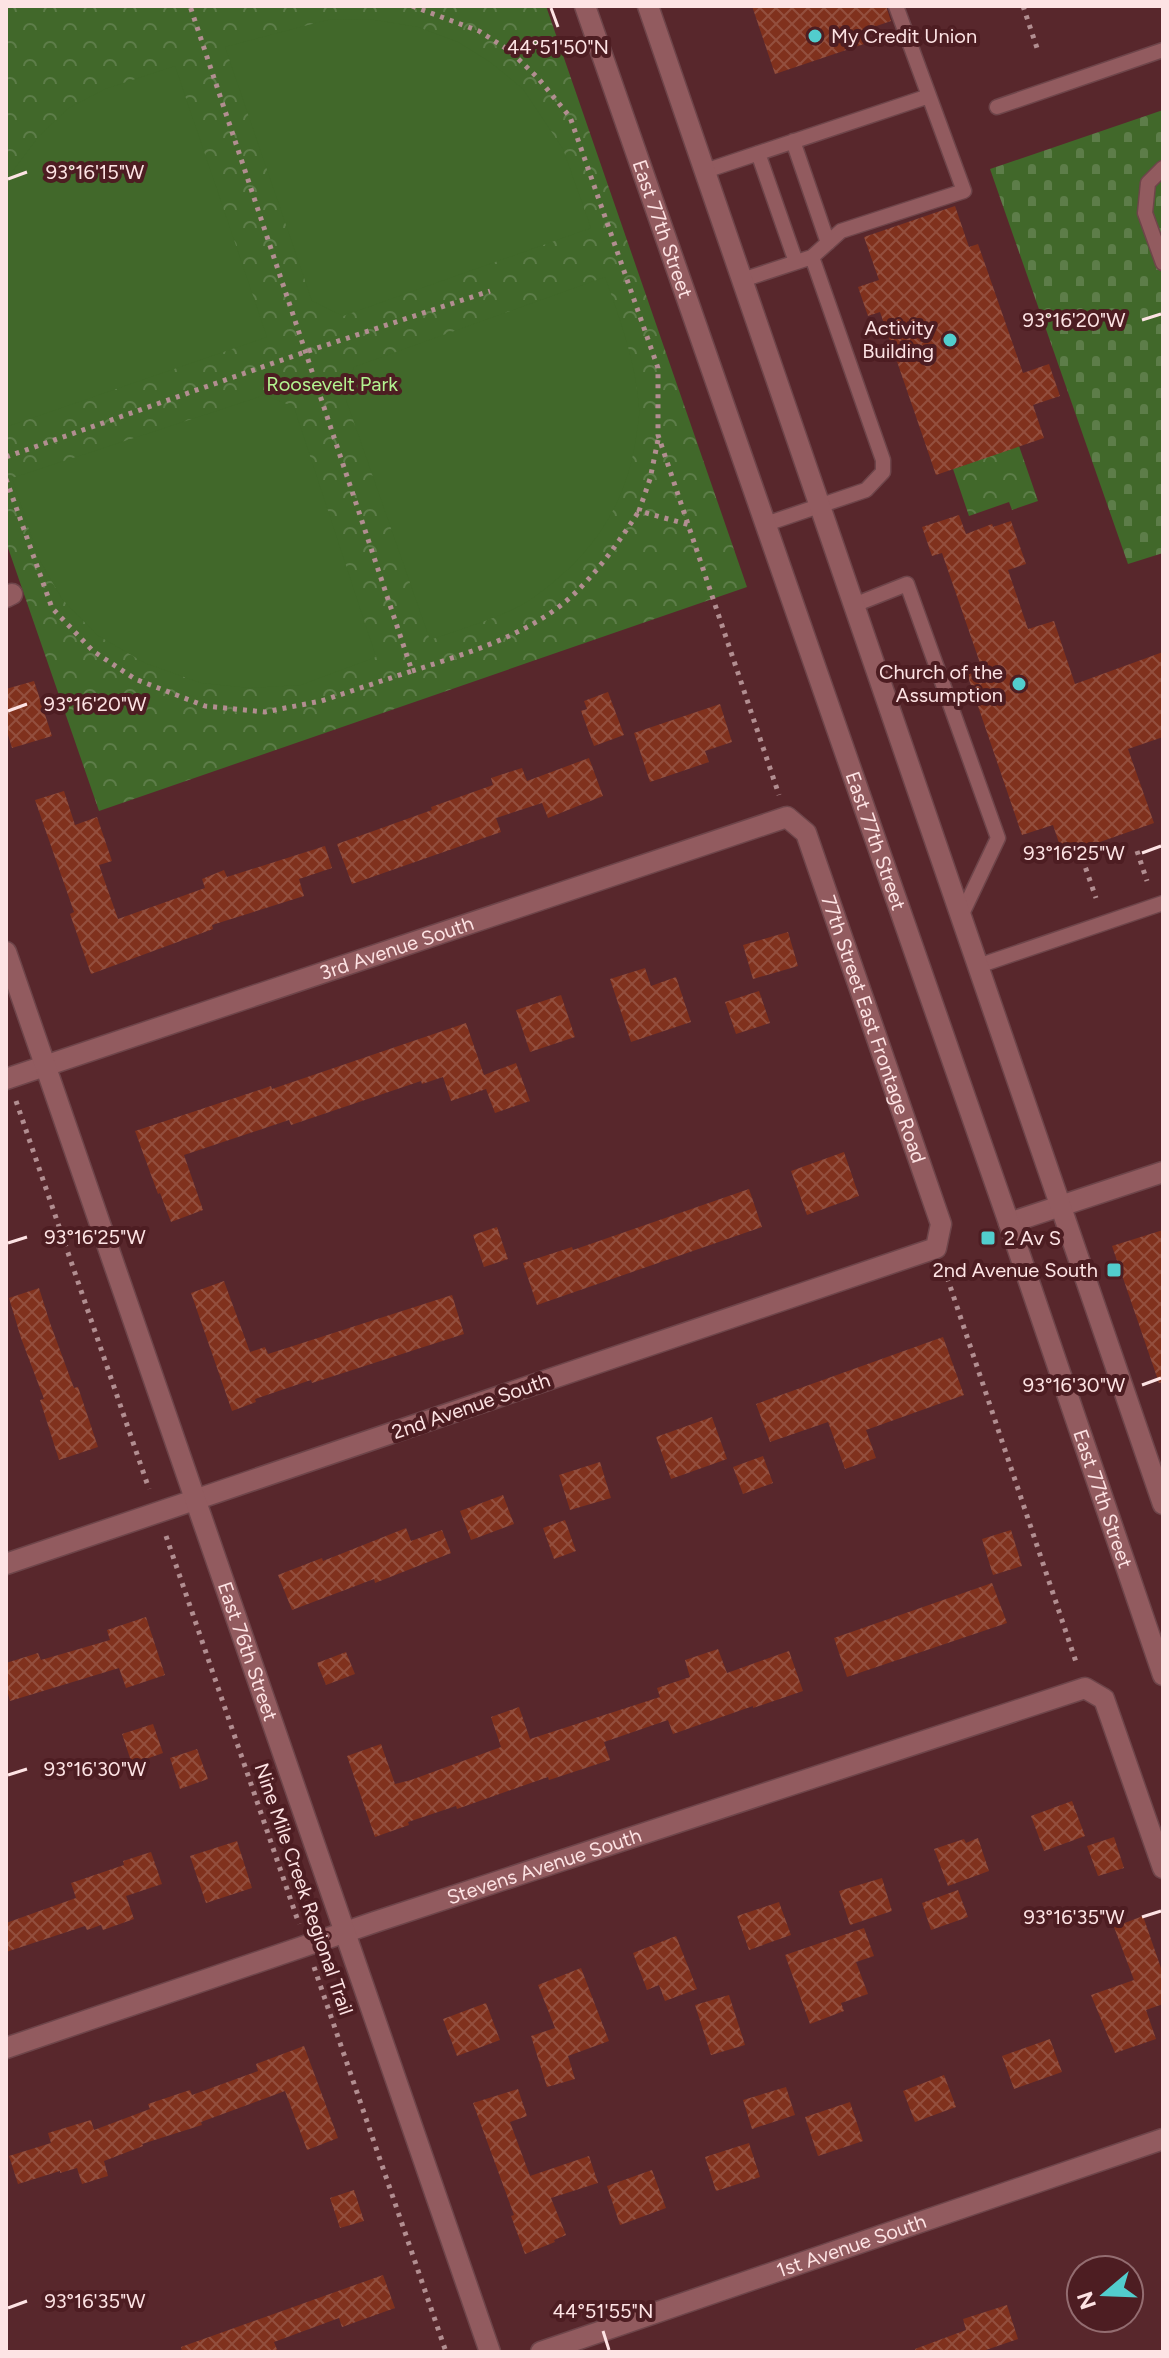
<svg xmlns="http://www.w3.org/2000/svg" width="1169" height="2358" font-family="Figtree,sans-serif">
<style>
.cemetery{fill:url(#cemetery-stones)}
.park{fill:url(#park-crowns)}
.garden{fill:#41682a}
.building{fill:url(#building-cross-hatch)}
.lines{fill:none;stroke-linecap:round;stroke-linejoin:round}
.lane-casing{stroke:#6e454a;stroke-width:17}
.street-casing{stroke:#6e454a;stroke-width:23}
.secondary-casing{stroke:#6e454a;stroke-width:23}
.path{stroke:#b28e91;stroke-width:5;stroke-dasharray:4 6;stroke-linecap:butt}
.lane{stroke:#925b5f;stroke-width:14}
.street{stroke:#925b5f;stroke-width:20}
.secondary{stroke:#925b5f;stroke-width:20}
.ticks{fill:none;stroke:#fde3e4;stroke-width:3}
.poi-dot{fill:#52cdcd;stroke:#4d1d22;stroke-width:3}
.labels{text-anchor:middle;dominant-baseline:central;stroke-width:8;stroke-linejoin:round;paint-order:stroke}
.poi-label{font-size:20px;fill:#fde3e4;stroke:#4d1d22;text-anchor:end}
.street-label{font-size:20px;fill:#fde3e4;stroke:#4d1d22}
.park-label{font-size:20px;fill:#b3f390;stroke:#4d1d22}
.ticks-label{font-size:20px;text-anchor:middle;fill:#fde3e4;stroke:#4d1d22;stroke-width:8;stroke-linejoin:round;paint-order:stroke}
</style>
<defs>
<pattern id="cemetery-stones" width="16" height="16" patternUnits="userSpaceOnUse" patternTransform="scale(2)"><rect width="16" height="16" fill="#41682a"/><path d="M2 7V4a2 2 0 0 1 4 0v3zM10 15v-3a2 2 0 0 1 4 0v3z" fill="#5d7d49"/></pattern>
<pattern id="park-crowns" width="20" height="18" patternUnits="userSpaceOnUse" patternTransform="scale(2)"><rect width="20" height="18" fill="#41682a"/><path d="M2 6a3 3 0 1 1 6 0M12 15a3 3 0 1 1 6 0" fill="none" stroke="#5d7d49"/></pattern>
<pattern id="building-cross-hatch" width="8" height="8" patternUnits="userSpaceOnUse" patternTransform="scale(2)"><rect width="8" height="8" fill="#80311d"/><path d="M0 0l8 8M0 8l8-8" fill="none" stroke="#934f3e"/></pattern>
</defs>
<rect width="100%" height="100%" fill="#58272c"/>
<path class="cemetery" d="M 1163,110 L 1163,553 L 1128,564 L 990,169 Z"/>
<path class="park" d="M 6,6 L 546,6 L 747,587 L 99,811 L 6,542 Z
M 1019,446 L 1038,501 L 1012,510 L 1009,502 L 969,516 L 953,469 Z"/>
<path class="garden" d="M 331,19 L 375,20 L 418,27 L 458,42 L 490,62 L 523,89 L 563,149 L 591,228 L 343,316 L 312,301 L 225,47 Z
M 175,66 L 267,337 L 6,427 L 6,180 L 39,136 L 69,108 L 105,89 Z
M 605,277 C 620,319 636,363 639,408 C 640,418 637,429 636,438 C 626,506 592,555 537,595 C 507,617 465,627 430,640 L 343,391 L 354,367 Z
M 265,395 L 294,407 L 376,657 L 301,685 L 250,688 L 201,683 L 145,663 L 97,635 L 62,599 L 39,559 L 12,478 Z"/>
<path class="building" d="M 752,6 L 886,6 L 891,21 L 865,30 L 870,42 L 775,74 Z
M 955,206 L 969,247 L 978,244 L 1023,373 L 1049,364 L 1060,396 L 1033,405 L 1044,438 L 936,475 L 880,312 L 868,316 L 858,287 L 879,280 L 864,237 Z
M 959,515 L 966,534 L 992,524 L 993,527 L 1011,521 L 1026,564 L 1008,570 L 1028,629 L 1054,621 L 1075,684 L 1163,652 L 1163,737 L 1128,749 L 1154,823 L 1063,855 L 1053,825 L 1022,835 L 965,668 L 980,663 L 942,553 L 932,556 L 922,527 Z
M 34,681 L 52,736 L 12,748 L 6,728 L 6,689 Z
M 608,692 L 624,735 L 594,746 L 581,711 L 587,709 L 584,701 Z
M 720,704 L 732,742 L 705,751 L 709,762 L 650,782 L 634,733 Z
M 589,758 L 603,796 L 548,818 L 542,803 L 496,818 L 501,832 L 352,884 L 337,844 L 432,810 L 431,807 L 493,785 L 491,778 L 522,768 L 527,781 Z
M 64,791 L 75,825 L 97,817 L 112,861 L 99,865 L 118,919 L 205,888 L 202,879 L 224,870 L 227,877 L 325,846 L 332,868 L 299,879 L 304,896 L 212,925 L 213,929 L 91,974 L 70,914 L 74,912 L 35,800 Z
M 788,932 L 798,966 L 753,979 L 743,945 Z
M 645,968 L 651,986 L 676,977 L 691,1022 L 631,1042 L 610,979 Z
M 759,991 L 770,1023 L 736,1034 L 725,1002 Z
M 561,995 L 575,1037 L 530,1052 L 516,1010 Z
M 466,1023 L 484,1075 L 516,1063 L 530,1101 L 495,1113 L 486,1089 L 451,1101 L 443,1077 L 422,1084 L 421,1081 L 291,1125 L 289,1120 L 184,1155 L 203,1210 L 171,1222 L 160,1193 L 158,1194 L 135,1131 L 271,1086 L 272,1089 Z
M 844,1152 L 859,1196 L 807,1215 L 791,1171 Z
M 749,1189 L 762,1227 L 537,1305 L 523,1263 L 572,1247 L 573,1250 Z
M 497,1227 L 508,1259 L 484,1267 L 473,1235 Z
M 1163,1230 L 1163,1382 L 1159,1383 L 1112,1246 Z
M 224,1281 L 250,1352 L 265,1347 L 268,1354 L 452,1295 L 464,1334 L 312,1383 L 311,1380 L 255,1399 L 256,1402 L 232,1411 L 191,1293 Z
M 39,1288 L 50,1323 L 74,1388 L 78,1387 L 98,1447 L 59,1460 L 40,1400 L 44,1399 L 21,1338 L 9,1298 Z
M 943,1337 L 964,1395 L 866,1430 L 876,1458 L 845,1469 L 828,1422 L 770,1442 L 756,1404 Z
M 712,1417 L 727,1459 L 671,1479 L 656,1437 Z
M 763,1456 L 773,1483 L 743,1494 L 733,1467 Z
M 600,1462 L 611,1498 L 570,1510 L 559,1475 Z
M 503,1495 L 514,1524 L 471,1540 L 460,1511 Z
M 565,1520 L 576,1551 L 554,1559 L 543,1528 Z
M 406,1528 L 411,1541 L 442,1530 L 451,1553 L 375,1583 L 374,1579 L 292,1610 L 278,1575 L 322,1558 L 323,1561 Z
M 1011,1530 L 1022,1566 L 993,1575 L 982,1539 Z
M 992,1583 L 1007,1623 L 847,1677 L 834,1638 Z
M 146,1617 L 165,1675 L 126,1688 L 119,1668 L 10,1701 L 6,1686 L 6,1663 L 38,1653 L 41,1660 L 110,1640 L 107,1630 Z
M 718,1649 L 727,1673 L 789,1651 L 803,1691 L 753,1708 L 753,1706 L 673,1734 L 668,1720 L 604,1742 L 610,1760 L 549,1780 L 548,1777 L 457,1809 L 456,1806 L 408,1822 L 409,1825 L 375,1837 L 347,1756 L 381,1744 L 395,1784 L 411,1780 L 501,1747 L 491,1717 L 519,1707 L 530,1739 L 660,1697 L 657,1688 L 690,1677 L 685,1660 Z
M 346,1652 L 355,1674 L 326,1685 L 317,1663 Z
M 153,1724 L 163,1753 L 132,1764 L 122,1734 Z
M 197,1749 L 208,1779 L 180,1789 L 170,1758 Z
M 1072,1801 L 1085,1836 L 1044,1851 L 1031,1816 Z
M 1114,1837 L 1124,1868 L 1098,1876 L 1087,1846 Z
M 978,1838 L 989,1871 L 948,1886 L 934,1849 L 964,1839 L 966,1843 Z
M 237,1841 L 252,1888 L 206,1903 L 190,1856 Z
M 151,1852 L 162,1884 L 126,1896 L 134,1919 L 103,1930 L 101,1925 L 87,1930 L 85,1926 L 6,1952 L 6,1923 L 76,1898 L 71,1883 L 124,1865 L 123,1861 Z
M 882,1878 L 892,1911 L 850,1925 L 839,1891 Z
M 958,1890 L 968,1917 L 931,1930 L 922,1903 Z
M 779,1902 L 791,1935 L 749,1950 L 737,1916 Z
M 1143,1916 L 1163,1974 L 1163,2004 L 1146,2010 L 1156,2039 L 1115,2053 L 1091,1995 L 1134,1980 L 1114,1927 Z
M 864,1928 L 874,1956 L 856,1962 L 868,1994 L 841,2003 L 844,2011 L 810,2024 L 785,1955 Z
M 676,1936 L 697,1989 L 665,2001 L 659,1985 L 647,1990 L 633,1953 Z
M 581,1968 L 609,2041 L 568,2056 L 575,2079 L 547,2087 L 531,2036 L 555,2028 L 538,1985 Z
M 729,1995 L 745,2045 L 711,2055 L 695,2005 Z
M 486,2003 L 500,2040 L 457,2056 L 443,2019 Z
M 1050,2039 L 1062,2072 L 1014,2089 L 1002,2056 Z
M 304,2046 L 338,2138 L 307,2150 L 285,2091 L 201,2122 L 202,2125 L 142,2144 L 143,2146 L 104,2161 L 108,2176 L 82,2184 L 77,2168 L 60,2173 L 60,2171 L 18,2184 L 9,2156 L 51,2143 L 48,2133 L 91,2120 L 94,2130 L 150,2109 L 148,2104 L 190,2090 L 192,2095 L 258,2071 L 256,2064 Z
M 944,2075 L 956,2107 L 915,2122 L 903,2091 Z
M 786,2087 L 795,2115 L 752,2129 L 743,2100 Z
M 518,2089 L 527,2116 L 510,2122 L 530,2176 L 589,2156 L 598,2183 L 551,2198 L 566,2235 L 554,2240 L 555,2242 L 525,2254 L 511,2216 L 514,2215 L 473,2103 Z
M 850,2102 L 863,2141 L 818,2156 L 805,2117 Z
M 749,2143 L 760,2177 L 716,2191 L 705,2157 Z
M 652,2170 L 666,2208 L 620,2225 L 607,2186 Z
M 354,2190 L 364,2221 L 340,2228 L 330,2198 Z
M 383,2275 L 395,2308 L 342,2327 L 339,2318 L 274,2342 L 278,2352 L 182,2352 L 181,2347 Z
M 1007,2305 L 1018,2339 L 980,2352 L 916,2352 L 915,2349 L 966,2330 L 963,2319 Z"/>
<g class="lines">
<g class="lane-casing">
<path id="lane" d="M 997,107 L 1163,50
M 793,141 L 828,243
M 758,153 L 796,262
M 1163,168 L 1148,183 L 1145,213 L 1163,263
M 705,171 L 929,96
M 742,280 L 812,257 L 841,231 L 964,191 L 896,6
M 766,524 L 866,490 L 883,472 L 883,460 L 812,257
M 854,605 L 907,584 L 998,838 L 961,916
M 978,966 L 1163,903"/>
</g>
<g class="street-casing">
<g id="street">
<path d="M 6,597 L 12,594"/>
<path id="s1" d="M 6,1079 L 787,817 L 806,833 L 941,1224 L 936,1248 L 6,1564"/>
<path d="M 1009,1223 L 1163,1172"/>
<path id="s2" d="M 6,2048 L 375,1922 L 1085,1688 L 1104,1699 L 1163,1868"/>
<path id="s3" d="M 541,2352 L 1163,2139"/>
</g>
</g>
<g class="secondary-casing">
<g id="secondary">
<path id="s4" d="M 585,6 L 1009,1223 L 1163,1675"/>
<path d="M 648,6 L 1163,1504"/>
<path id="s5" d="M 6,952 L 490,2352"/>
</g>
</g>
<path class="path" d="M 412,6 L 479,31 L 510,51 L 538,78 L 570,117 L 658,368 L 658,435 L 779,795
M 1023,6 L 1037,48
M 658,440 L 650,479 L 639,511 L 690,525
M 6,457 L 305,352 L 490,291
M 6,479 L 52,608 L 93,651 L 135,679 L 205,706 L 265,712 L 321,701 L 412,671 L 190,6
M 412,671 C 471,652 540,632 583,585 C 605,562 622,537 639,511
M 1079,849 L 1096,898
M 1137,851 L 1147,881
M 16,1101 L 149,1489
M 944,1268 L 1077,1665
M 166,1536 L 299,1924
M 314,1967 L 446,2352"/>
<use href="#lane" class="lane"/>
<use href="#street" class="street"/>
<use href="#secondary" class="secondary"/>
</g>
<path class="ticks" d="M 551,8 L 558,27M 8,179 L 27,172M 1142,320 L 1161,314M 8,711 L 27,704M 1142,853 L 1161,846M 8,1243 L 27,1237M 1142,1385 L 1161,1378M 8,1775 L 27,1769M 1142,1917 L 1161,1911M 8,2308 L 27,2301M 603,2331 L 609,2350"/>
<g class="poi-dot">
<circle cx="815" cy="36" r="8"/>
<circle cx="950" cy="340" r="8"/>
<circle cx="1019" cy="684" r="8"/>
<rect x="980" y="1230" width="16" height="16" rx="4"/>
<rect x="1106" y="1262" width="16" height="16" rx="4"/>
</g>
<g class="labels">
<g class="poi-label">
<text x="831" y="36" text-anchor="start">My Credit Union</text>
<text x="934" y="328">Activity<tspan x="934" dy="23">Building</tspan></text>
<text x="1003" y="672">Church of the<tspan x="1003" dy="23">Assumption</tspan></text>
<text x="1004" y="1238" text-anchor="start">2 Av S</text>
<text x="1098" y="1270">2nd Avenue South</text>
</g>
<g class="street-label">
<text stroke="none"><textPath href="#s4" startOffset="236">East 77th Street</textPath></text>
<text stroke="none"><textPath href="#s4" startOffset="884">East 77th Street</textPath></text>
<text stroke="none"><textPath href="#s1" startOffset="412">3rd Avenue South</textPath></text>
<text stroke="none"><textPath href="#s1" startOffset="1056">77th Street East Frontage Road</textPath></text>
<text transform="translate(471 1406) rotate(-19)">2nd Avenue South</text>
<text stroke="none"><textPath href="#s4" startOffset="1580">East 77th Street</textPath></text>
<text stroke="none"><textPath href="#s5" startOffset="740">East 76th Street</textPath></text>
<text stroke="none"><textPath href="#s2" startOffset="568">Stevens Avenue South</textPath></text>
<text transform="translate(304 1889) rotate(71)">Nine Mile Creek Regional Trail</text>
<text stroke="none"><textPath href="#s3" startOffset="328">1st Avenue South</textPath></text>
</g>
<g class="park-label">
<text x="332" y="384">Roosevelt Park</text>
</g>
</g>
<g class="ticks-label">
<text x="558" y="54">44°51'50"N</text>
<text x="95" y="179">93°16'15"W</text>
<text x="1074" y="327">93°16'20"W</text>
<text x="95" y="711">93°16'20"W</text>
<text x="1074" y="860">93°16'25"W</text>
<text x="95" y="1244">93°16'25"W</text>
<text x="1074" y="1392">93°16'30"W</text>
<text x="95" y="1776">93°16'30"W</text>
<text x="1074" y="1924">93°16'35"W</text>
<text x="95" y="2308">93°16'35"W</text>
<text x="603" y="2318">44°51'55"N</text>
</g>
<rect width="1169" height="2358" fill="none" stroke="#fde3e4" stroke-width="16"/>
<g transform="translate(1105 2294) rotate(251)"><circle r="38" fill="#4d1d22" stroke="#936c70" stroke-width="2"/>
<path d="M0-6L14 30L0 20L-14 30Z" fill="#52cdcd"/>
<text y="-12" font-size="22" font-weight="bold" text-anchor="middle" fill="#fde3e4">N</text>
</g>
</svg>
